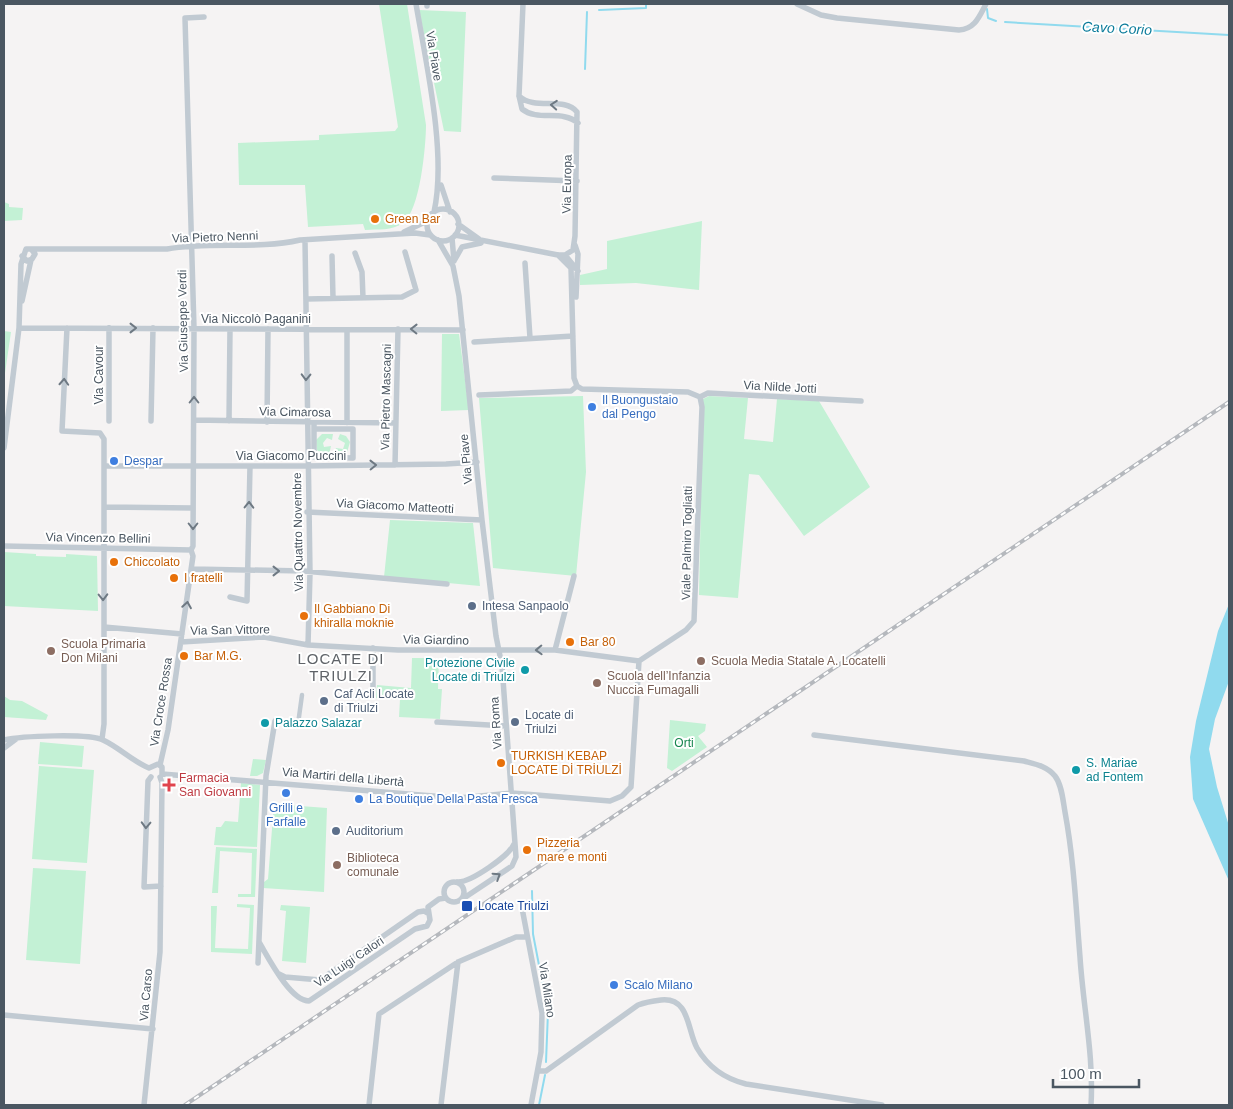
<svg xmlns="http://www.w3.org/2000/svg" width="1233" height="1109" font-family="Helvetica,sans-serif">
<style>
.green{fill:#c3f1d5}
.water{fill:#90daee}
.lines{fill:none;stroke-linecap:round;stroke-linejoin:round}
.stream{stroke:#90daee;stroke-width:2}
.pedestrian{stroke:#c1cad2;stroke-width:4.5}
.minor{stroke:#c1cad2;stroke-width:5.5}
.rail-casing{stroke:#b5b8bd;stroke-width:4}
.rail{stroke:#fff;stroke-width:2;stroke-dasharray:5.5;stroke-linecap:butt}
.oneway{stroke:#6e7983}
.food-dot{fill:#e8710a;stroke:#fff;stroke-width:2}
.shop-dot{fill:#3f7fe0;stroke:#fff;stroke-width:2}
.service-dot{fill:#5c6f8a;stroke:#fff;stroke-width:2}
.education-dot{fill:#8d6e63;stroke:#fff;stroke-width:2}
.culture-dot{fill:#0f9aa8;stroke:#fff;stroke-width:2}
.health-dot{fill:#e0444e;stroke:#fff;stroke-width:2}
.transit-dot{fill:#1a4fb4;stroke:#fff;stroke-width:2}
.labels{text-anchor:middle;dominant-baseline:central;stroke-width:4;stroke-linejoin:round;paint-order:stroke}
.street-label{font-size:12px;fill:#4a5661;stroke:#fff}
.food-label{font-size:12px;fill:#c56008;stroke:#fff;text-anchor:start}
.shop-label{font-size:12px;fill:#366cbe;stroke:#fff;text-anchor:start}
.service-label{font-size:12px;fill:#4e5e75;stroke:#fff;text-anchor:start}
.education-label{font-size:12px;fill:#785e54;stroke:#fff;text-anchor:start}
.culture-label{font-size:12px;fill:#0d838f;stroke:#fff;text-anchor:start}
.park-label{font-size:12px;fill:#17864f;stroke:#fff}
.health-label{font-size:12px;fill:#be3a42;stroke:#fff;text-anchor:start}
.transit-label{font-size:12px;fill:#164399;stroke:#fff;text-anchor:start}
.water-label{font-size:14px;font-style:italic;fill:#0c7c9b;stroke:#fff}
.quarter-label{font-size:15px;letter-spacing:1px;fill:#5f6368;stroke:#fff}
</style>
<rect width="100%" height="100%" fill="#f5f3f3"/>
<path class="green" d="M 379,4 L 407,4 L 426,125 C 426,146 420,211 403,223 C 392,231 378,229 365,230 L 363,224 L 308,227 L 305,185 L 239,185 L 238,143 L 319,140 L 319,135 L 395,131 L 398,127 Z
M 419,10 L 466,12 L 461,132 L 444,131 Z
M 4,202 L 9,204 L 9,207 L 23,208 L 22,220 L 4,221 Z
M 702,221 L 699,290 L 636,283 L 580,285 L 580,275 L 607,269 L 607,241 Z
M 4,331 L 11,332 L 4,380 Z
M 442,334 L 459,334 L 469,410 L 441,411 Z
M 583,396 L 586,472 L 576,576 L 493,568 L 479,398 Z
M 709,396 L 748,398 L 744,439 L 773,442 L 777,399 L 819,401 L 870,487 L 804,536 L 759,475 L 749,474 L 738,598 L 699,595 L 703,399 Z
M 322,434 L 333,434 L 332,440 L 327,438 L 323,443 L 324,447 L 331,446 L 329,455 L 323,455 L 317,450 L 316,440 Z
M 340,434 L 346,436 L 350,442 L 346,456 L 334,455 L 336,448 L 343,449 L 345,443 L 338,439 Z
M 390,520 L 473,523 L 480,586 L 384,577 Z
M 4,552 L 36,554 L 36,556 L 66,557 L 66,554 L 97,556 L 98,611 L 4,606 Z
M 412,658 L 439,658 L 438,689 L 442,689 L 440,719 L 399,717 L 400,699 L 376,698 L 377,685 L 411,688 Z
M 4,696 L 10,700 L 22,701 L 48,715 L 46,720 L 4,717 Z
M 670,720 L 706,724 L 705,731 L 698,736 L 707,747 L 672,771 L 667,768 Z
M 40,742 L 84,746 L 82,767 L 38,764 Z
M 253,759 L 266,760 L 263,773 L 257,776 L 250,776 Z
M 39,766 L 94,770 L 87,863 L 32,859 Z
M 241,783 L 260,785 L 257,847 L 214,845 L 216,827 L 221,827 L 225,821 L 238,822 Z
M 274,804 L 327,808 L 324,892 L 263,888 L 264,882 L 268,879 Z
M 216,847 L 257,849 L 255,897 L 238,897 L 238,894 L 251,894 L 252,853 L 220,851 L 218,893 L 212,893 Z
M 33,868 L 86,871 L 80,964 L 26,960 Z
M 237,904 L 254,905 L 252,954 L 211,952 L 211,906 L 217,906 L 215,948 L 248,949 L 250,908 L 237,907 Z
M 281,905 L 310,907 L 306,963 L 282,961 L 286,911 L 280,910 Z"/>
<path class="water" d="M 1229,604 L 1229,681 L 1215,719 L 1209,749 L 1217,787 L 1229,826 L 1229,881 L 1193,799 L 1190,757 L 1196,721 L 1218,631 Z"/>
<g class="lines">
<path class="stream" d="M 987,9 L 988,18 L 996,21
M 599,10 L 646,8 L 646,5
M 1005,22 L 1229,35
M 585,69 L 587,12
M 532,891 L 533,934 L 548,1012 L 546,1062
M 539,1105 L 545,1075"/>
<path class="pedestrian" d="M 275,721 L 298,724 L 302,695"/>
<path class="minor" d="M 416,4 C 426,63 447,154 434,212
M 523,4 L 519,96 L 522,109 C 538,122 562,109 578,123
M 797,4 L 821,15 L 837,18 L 959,30 C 975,29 979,17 986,4
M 427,6 L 427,4
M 494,178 L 577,181
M 441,185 L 450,212
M427 225a16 16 0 1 1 32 0a16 16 0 1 1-32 0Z
M 458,224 L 479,239
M 404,232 L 427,221
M 455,235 L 558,255 L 565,255 L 573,250 L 575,236 L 577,112 C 564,96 535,111 519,96
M 452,238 L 454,261
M 305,240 L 310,573 L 308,645
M 438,240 L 453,266 L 459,296 L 482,520 L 496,636 L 502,666 L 516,857 L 512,866 L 461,900
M 575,245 L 578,254 L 576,297
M 355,253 L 362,272 L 363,298
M 558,255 L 571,268 L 574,378 L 577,386
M 565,255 L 578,271
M 22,256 L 27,261 L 32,259 L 35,254 L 32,250
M 332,256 L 333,298
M 454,261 L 462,247 L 481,243
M 525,263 L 530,338
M 307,299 L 402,297 L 416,290 L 405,252
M 22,301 L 31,260
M 19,328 L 463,330
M 67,328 L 62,431 L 100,433 L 104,439 L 104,724 L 102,739
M 347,330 L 347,423
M 474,342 L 573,336
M 577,386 L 582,389 L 688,392 L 700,397
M 479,395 L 571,391 L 577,386
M 700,397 L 708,393 L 861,401
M 194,420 L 395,423
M 109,421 L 109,328
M 151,421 L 153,328
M 229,421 L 230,329
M 267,422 L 268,329
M 314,429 L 353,429 L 353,458 L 314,457 L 314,423
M 4,448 L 19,328 L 21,264 L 26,249 L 167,249 C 211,241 256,250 300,240 L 415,233 L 430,235
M 395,465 L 398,329
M 104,466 L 307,466 L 446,464 L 477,462
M 104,507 L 193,508
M 307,512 L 482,520
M 4,546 L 191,550
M 192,569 L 304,571 L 447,584
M 230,597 L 247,601 L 250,466
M 104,627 L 182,634
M 181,642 L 264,637 L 308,645 L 398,650 L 555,650 L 639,661
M 555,650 L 574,576
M 639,661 L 686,630 L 694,621 L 702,407 L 700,397
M 373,695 L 373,648
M 437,722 L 506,726
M 814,735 L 1024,761 C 1035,764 1047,766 1055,776 C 1062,785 1063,801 1065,812 C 1074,861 1076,908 1080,957 C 1083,1006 1094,1056 1091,1105
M 4,740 C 21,736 88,733 103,740 C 120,748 132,761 149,768
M 4,748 L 16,739
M 160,765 L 168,730 L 193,556 L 191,550 L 193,546 L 194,328 L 185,18 L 204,17
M 149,768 L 158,764 L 162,767 L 162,774
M 162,774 L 458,798 L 512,793 L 610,801 L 622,796 L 631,787 L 639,661
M 151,777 L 148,781 L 144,887 L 161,886
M444 892a10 10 0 1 1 20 0a10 10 0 1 1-20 0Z
M 458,882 C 471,882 509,856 514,844
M 522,908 L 542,1013 L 541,1052 L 531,1105
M 259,942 C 268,957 290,1001 309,1001 L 415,929 L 427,926 L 430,920 L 428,907 L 439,899 L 446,898
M 258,963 L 266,776 L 275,721
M 279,974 L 285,977 L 320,980 L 418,912 L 424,911 L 429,914
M 4,1015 L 153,1029
M 539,1071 L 546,1071 L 638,1005 C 646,1002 653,1001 661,1000 C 690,997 687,1030 697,1048 C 708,1067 726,1079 746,1084 L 882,1105
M 144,1105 L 160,952 L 162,783 L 160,777
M 369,1105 L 379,1014 L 458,962 L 516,937 L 527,937
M 441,1105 L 458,962"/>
<g class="rail-casing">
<path id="rail" d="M 185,1105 L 1229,402"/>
</g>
<use href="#rail" class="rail"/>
</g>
<defs><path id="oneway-chevron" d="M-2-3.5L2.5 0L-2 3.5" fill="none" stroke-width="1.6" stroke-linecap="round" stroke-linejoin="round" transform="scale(1.25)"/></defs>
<g class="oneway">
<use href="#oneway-chevron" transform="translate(554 105) rotate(-176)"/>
<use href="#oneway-chevron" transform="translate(133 328)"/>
<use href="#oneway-chevron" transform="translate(414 329) rotate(-179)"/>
<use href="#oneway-chevron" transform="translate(306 377) rotate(91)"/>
<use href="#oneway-chevron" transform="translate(64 382) rotate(-87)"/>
<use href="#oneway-chevron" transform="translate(194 400) rotate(-90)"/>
<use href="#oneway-chevron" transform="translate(373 465) rotate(-1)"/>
<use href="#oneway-chevron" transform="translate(249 505) rotate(-89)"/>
<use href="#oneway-chevron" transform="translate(193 526) rotate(90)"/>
<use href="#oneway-chevron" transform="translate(276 571)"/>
<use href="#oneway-chevron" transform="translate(103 597) rotate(89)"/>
<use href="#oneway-chevron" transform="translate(187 605) rotate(-81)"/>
<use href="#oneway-chevron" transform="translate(539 650) rotate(178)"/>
<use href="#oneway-chevron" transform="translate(146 825) rotate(92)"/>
<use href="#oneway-chevron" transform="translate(497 876) rotate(-33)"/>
</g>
<g class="food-dot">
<circle cx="375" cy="219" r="5"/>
<circle cx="114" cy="562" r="5"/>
<circle cx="174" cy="578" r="5"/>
<circle cx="304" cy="616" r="5"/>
<circle cx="570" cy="642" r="5"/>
<circle cx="184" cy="656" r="5"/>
<circle cx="501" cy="763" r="5"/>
<circle cx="527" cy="850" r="5"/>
</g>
<g class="shop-dot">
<circle cx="592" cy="407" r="5"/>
<circle cx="114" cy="461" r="5"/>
<circle cx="286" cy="793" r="5"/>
<circle cx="359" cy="799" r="5"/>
<circle cx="614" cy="985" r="5"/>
</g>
<g class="service-dot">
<circle cx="472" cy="606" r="5"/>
<circle cx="324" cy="701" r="5"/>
<circle cx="515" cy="722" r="5"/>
<circle cx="336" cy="831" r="5"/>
</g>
<g class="education-dot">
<circle cx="51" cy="651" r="5"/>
<circle cx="701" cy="661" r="5"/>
<circle cx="597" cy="683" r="5"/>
<circle cx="337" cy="865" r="5"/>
</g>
<g class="culture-dot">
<circle cx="525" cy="670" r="5"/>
<circle cx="265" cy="723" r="5"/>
<circle cx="1076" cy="770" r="5"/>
</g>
<path class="health-dot" d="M166.5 777.5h5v5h5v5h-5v5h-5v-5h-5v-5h5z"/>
<rect class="transit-dot" x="461" y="900" width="12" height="12" rx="2.5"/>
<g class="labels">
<g class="street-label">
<text transform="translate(434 56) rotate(81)">Via Piave</text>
<text transform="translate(567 184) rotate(-89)">Via Europa</text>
<text transform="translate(215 237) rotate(-2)">Via Pietro Nenni</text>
<text x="256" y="319">Via Niccolò Paganini</text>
<text transform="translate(183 321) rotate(-91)">Via Giuseppe Verdi</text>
<text transform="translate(99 375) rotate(-90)">Via Cavour</text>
<text transform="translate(780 387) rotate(3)">Via Nilde Jotti</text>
<text transform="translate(386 397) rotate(-89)">Via Pietro Mascagni</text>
<text transform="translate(295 412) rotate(1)">Via Cimarosa</text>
<text x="291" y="456">Via Giacomo Puccini</text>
<text transform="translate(466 459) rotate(-95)">Via Piave</text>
<text transform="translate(395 506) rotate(3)">Via Giacomo Matteotti</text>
<text transform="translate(298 532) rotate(-91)">Via Quattro Novembre</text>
<text transform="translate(98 538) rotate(1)">Via Vincenzo Bellini</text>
<text transform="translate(687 543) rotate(-89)">Viale Palmiro Togliatti</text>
<text transform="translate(230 630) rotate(-1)">Via San Vittore</text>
<text transform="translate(436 640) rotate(1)">Via Giardino</text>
<text transform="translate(161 702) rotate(-81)">Via Croce Rossa</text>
<text transform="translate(496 723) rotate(-94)">Via Roma</text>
<text transform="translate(343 777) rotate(5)">Via Martiri della Libertà</text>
<text transform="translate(349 962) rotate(-34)">Via Luigi Calori</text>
<text transform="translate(547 990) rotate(81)">Via Milano</text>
<text transform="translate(146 995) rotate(-85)">Via Carso</text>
</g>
<g class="food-label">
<text x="385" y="219">Green Bar</text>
<text x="124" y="562">Chiccolato</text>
<text x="184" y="578">I fratelli</text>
<text x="314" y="609">Il Gabbiano Di<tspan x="314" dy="14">khiralla moknie</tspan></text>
<text x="580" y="642">Bar 80</text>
<text x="194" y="656">Bar M.G.</text>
<text x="511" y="756">TURKISH KEBAP<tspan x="511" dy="14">LOCATE Dİ TRİULZİ</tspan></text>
<text x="537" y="843">Pizzeria<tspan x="537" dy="14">mare e monti</tspan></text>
</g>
<g class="shop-label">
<text x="602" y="400">Il Buongustaio<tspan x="602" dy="14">dal Pengo</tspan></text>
<text x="124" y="461">Despar</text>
<text x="369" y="799">La Boutique Della Pasta Fresca</text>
<text x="286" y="808" text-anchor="middle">Grilli e<tspan x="286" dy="14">Farfalle</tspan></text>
<text x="624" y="985">Scalo Milano</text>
</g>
<g class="service-label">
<text x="482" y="606">Intesa Sanpaolo</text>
<text x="334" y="694">Caf Acli Locate<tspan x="334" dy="14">di Triulzi</tspan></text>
<text x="525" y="715">Locate di<tspan x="525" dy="14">Triulzi</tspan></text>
<text x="346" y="831">Auditorium</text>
</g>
<g class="education-label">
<text x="61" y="644">Scuola Primaria<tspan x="61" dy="14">Don Milani</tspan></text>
<text x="711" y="661">Scuola Media Statale A. Locatelli</text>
<text x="607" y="676">Scuola dell’Infanzia<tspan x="607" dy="14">Nuccia Fumagalli</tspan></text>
<text x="347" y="858">Biblioteca<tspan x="347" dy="14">comunale</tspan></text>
</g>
<g class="culture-label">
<text x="515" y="663" text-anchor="end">Protezione Civile<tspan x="515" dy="14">Locate di Triulzi</tspan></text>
<text x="275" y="723">Palazzo Salazar</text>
<text x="1086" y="763">S. Mariae<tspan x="1086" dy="14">ad Fontem</tspan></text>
</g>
<g class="park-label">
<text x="684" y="743">Orti</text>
</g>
<g class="health-label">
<text x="179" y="778">Farmacia<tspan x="179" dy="14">San Giovanni</tspan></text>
</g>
<g class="transit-label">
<text x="478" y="906">Locate Triulzi</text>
</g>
<g class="water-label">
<text transform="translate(1117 28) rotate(3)">Cavo Corio</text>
</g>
<g class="quarter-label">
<text x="341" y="658">LOCATE DI<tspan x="341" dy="17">TRIULZI</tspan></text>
</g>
</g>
<rect width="1233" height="1109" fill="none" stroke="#4a5661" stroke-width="10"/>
<path d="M1053 1079v8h86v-8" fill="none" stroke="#4a5661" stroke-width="2.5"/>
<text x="1060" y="1079" font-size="15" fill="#4a5661" stroke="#ffffff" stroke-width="4" paint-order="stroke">100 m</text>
</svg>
